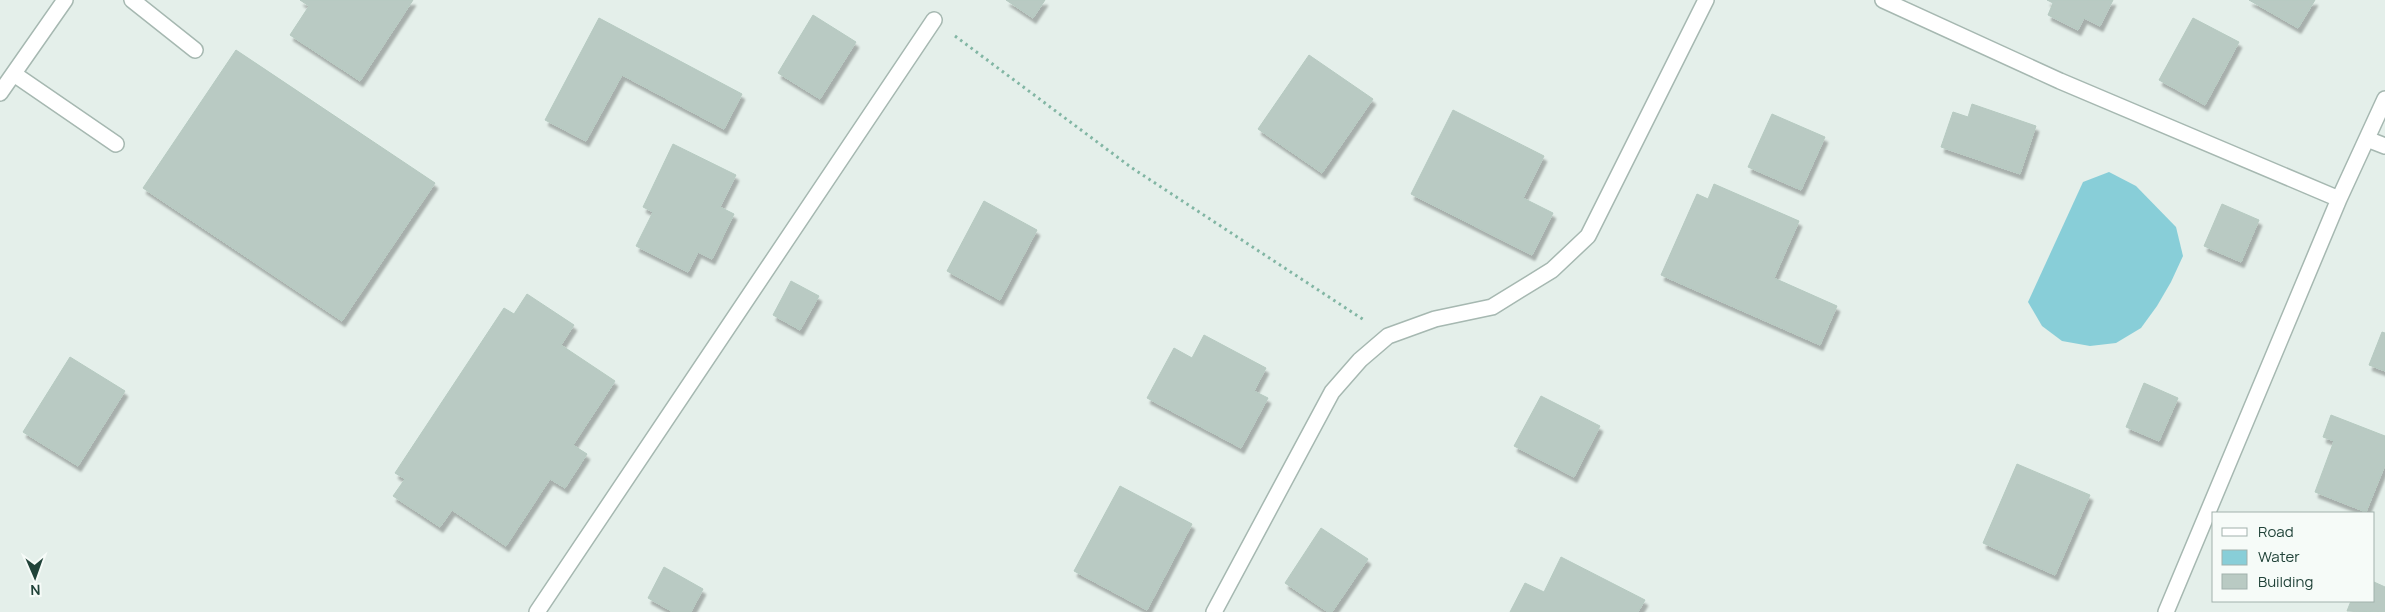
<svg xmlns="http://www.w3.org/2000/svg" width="2385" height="612" font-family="Manrope,sans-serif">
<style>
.water{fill:#88ced8}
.building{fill:#b9cac3;stroke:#b6cac1;filter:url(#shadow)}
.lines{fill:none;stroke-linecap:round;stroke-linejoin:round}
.minor-casing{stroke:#a6b8b1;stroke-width:18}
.path{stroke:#82b6a4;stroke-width:3;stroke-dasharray:2.5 4;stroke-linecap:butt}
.minor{stroke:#fff;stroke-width:15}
</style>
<defs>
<filter id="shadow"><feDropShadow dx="3" dy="5.5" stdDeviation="1" flood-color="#0004"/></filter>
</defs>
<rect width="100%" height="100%" fill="#e4efea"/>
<path class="water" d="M 2109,172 L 2136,186 L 2176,227 L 2183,256 L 2171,282 L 2157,306 L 2141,328 L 2116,343 L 2090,346 L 2062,341 L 2042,326 L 2028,302 L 2083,182 Z"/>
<path class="building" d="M 300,0 L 413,0 L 360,81 L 290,35 L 309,6 Z
M 1006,0 L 1045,0 L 1033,18 Z
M 2047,0 L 2113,0 L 2100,26 L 2084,18 L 2078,30 L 2048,15 L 2053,3 Z
M 2249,0 L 2315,0 L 2298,28 Z
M 813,15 L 856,42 L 820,99 L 778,73 Z
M 599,18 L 742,94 L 724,129 L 622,75 L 586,141 L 545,120 Z
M 2193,18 L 2239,42 L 2205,105 L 2159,80 Z
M 236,50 L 435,183 L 342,321 L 143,188 Z
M 1309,55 L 1373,99 L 1322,173 L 1258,129 Z
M 1972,104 L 2036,126 L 2020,174 L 1941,147 L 1953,112 L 1968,117 Z
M 1453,110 L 1544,156 L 1523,198 L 1553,213 L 1532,255 L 1411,194 Z
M 1772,114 L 1825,137 L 1801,190 L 1748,167 Z
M 673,144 L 736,175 L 720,207 L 734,214 L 712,259 L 698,252 L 688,272 L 636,246 L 653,212 L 643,207 Z
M 1714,184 L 1799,221 L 1774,278 L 1837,306 L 1820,345 L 1661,275 L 1697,194 L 1708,199 Z
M 984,201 L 1037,230 L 1000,300 L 947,271 Z
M 2222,204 L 2259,220 L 2241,262 L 2204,246 Z
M 791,281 L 819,296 L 800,330 L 773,315 Z
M 527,294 L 574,325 L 561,345 L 615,381 L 573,445 L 587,454 L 565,488 L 550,479 L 506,546 L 452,510 L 440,527 L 393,496 L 405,479 L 395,473 L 504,308 L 514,314 Z
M 2382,332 L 2385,333 L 2385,371 L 2369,365 Z
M 1204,335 L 1266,368 L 1254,391 L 1268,398 L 1241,448 L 1147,398 L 1174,348 L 1192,358 Z
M 70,357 L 125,391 L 78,466 L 23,432 Z
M 2144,383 L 2178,398 L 2159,441 L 2126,427 Z
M 1541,396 L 1600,426 L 1574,477 L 1514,446 Z
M 2331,415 L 2385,436 L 2385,465 L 2366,512 L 2315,492 L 2334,441 L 2323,437 Z
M 2017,464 L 2090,495 L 2055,575 L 1983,543 Z
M 1120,486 L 1192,524 L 1147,610 L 1074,571 Z
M 1321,528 L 1368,559 L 1332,612 L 1328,612 L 1285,583 Z
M 1561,557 L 1645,600 L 1638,612 L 1510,612 L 1525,583 L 1544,592 Z
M 664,567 L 703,589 L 691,612 L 673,612 L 648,598 Z
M 2374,582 L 2385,587 L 2385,612 L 2347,611 L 2351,601 L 2374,601 Z"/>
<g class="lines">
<g class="minor-casing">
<path id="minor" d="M 132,0 L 195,50
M 1883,0 L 2060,81 L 2339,199
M 14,74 L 116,144
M 0,93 L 65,0
M 2367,139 L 2385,146
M 537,612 L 934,20
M 1214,612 L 1332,392 L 1360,360 L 1388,336 L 1435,319 L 1492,307 L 1552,270 L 1588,236 L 1706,0
M 2166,612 L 2339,199 L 2385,99"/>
</g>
<path class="path" d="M 955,36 L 1132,168 L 1364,320"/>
<use href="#minor" class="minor"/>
</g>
<rect x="2212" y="512" width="162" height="90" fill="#f6fbf8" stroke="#a1b1ac"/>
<rect x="2222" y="528" width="25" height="8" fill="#ffffff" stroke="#a1b1ac"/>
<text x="2258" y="537" font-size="15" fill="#214339">Road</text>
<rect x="2222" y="550" width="25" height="15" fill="#88ced8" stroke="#a1b1ac"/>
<text x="2258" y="562" font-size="15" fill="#214339">Water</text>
<rect x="2222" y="574" width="25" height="15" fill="#b9cac3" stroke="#a1b1ac"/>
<text x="2258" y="587" font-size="15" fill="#214339">Building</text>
<g transform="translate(35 577) rotate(178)" stroke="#f6fbf8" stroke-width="4" paint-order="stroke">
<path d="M0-4L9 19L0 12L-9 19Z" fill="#214339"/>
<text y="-8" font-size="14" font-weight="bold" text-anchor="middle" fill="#214339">N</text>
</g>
</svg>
